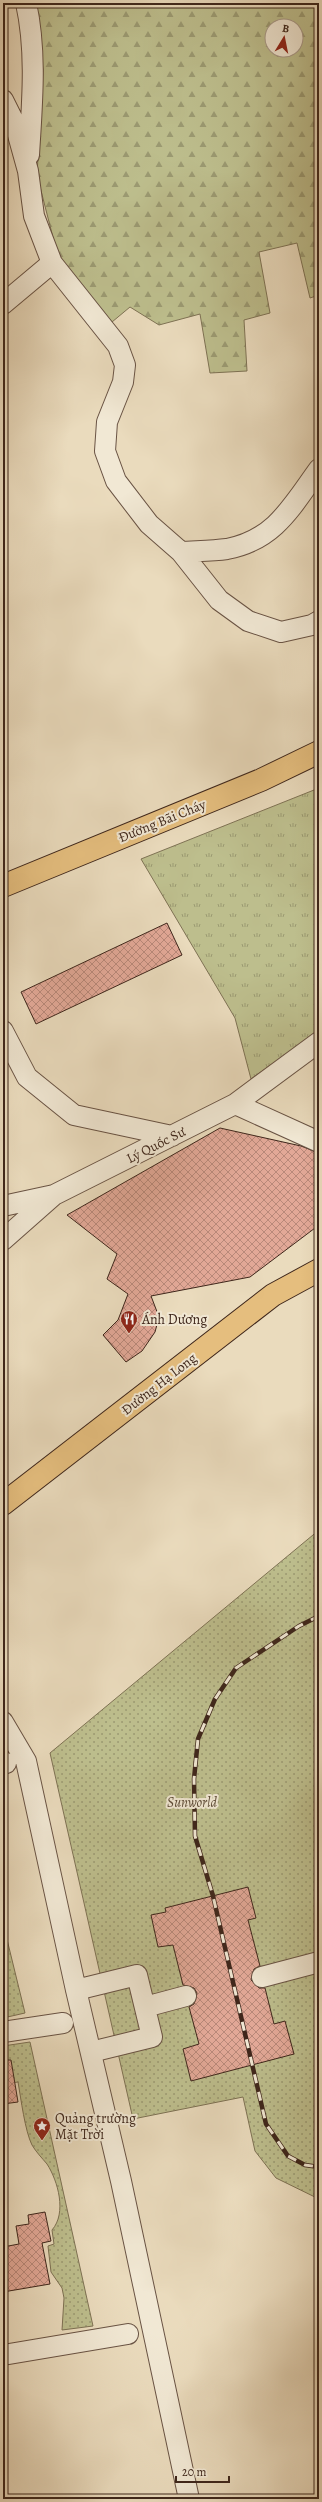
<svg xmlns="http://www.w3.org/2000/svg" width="322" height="2502" font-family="Alegreya,serif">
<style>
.grass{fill:url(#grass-tufts);stroke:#7e7254}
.forest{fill:url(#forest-firs);stroke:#7e7254;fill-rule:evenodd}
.park{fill:url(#park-dots);stroke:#7e7254}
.building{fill:url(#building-cross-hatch);stroke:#3e261b}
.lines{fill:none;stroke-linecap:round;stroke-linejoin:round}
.minor-casing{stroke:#695344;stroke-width:22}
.major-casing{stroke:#3e261b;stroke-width:24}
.minor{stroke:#f1e8d4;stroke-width:20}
.major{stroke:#e5be7e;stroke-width:22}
.rail-casing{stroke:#3e261b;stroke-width:4.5}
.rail{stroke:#f1e8d4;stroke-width:3;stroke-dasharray:9;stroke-linecap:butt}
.labels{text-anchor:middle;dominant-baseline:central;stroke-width:4;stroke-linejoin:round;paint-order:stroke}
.street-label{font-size:14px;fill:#3e261b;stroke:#f1e8d4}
.poi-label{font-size:14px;fill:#3e261b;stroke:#f1e8d4;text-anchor:start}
.park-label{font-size:14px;font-style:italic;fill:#5e4c38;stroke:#f1e8d4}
</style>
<defs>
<pattern id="grass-tufts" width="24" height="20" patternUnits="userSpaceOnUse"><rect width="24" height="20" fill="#bdbe8d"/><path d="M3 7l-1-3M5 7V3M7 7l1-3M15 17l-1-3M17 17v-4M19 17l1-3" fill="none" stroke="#9b9a72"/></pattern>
<pattern id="forest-firs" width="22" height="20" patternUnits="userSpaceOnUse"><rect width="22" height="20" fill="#bdbe8d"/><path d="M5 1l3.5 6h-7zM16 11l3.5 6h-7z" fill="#9b9a72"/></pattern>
<pattern id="park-dots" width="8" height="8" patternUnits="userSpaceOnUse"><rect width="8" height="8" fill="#bdbe8d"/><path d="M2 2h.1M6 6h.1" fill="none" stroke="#9b9a72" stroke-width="1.8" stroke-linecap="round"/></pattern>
<pattern id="building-cross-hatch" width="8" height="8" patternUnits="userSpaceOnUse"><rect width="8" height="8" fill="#e2a897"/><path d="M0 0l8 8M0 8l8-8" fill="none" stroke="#b9897a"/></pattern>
</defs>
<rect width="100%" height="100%" fill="#eadbbd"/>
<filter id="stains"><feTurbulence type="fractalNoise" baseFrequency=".005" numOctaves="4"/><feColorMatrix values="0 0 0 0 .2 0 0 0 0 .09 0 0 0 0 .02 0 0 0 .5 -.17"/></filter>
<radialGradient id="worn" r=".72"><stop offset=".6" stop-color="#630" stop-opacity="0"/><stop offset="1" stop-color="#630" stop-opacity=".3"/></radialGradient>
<path class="grass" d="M 319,788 L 319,1031 L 251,1079 L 235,1018 L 141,859 Z"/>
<path class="forest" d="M 32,3 L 319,3 L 319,295 L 310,298 L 297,243 L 259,252 L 270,313 L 244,320 L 247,371 L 210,373 L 200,314 L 159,325 L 130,307 L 112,322 L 58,257 L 37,175 L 43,69 ZM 272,26 L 296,26 L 296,50 L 272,50 Z"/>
<path class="park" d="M 319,1530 L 319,2199 L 276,2178 L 255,2151 L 243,2097 L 133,2119 L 50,1753 Z
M 3,1923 L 25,2013 L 3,2018 Z
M 30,2042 L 93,2326 L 62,2330 L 64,2298 L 62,2288 L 51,2272 L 48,2246 L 54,2244 L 52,2230 C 67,2213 58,2181 47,2164 C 42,2158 36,2152 32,2145 C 25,2131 21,2099 18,2082 L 3,2084 L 3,2046 Z"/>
<path class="building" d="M 167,923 L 182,955 L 36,1024 L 21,992 Z
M 220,1128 L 301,1146 L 319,1153 L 319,1225 L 250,1277 L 151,1296 L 159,1317 L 155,1332 L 142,1351 L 126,1362 L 103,1335 L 118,1320 L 128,1294 L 107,1279 L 117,1254 L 67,1215 Z
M 248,1887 L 256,1918 L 248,1920 L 260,1966 L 254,1969 L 251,1980 L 259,1988 L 265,1988 L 274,2024 L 285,2021 L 294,2054 L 191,2081 L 183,2049 L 199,2044 L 189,2007 L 194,2004 L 197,1993 L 194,1988 L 183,1985 L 173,1945 L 158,1947 L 151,1915 L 166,1912 L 165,1908 Z
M 3,2060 L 11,2060 L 18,2102 L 3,2104 Z
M 45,2212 L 51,2241 L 42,2243 L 50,2284 L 3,2292 L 3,2247 L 19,2244 L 16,2226 L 29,2224 L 28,2215 Z"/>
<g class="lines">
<g class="minor-casing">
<path id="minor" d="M 26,3 C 37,53 32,104 29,155
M 3,100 L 15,124 L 28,171 L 34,216 L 52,263 L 118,346 L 125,365 L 123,382 L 107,422 L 105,451 L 116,481 L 149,524 L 181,552 L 219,600 L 248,621 L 281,632 L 312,625 L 319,621
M 3,304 L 52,263
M 181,552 C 196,551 212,551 227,549 C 275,540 292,506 319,469
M 3,1031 L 27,1077 L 74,1115 L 172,1136
M 235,1104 L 319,1042
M 3,1206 L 54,1195
M 3,1240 L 54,1195 L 235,1104 L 319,1142
M 3,1722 L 26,1761 L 76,1990 L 121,2181 L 189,2499
M 3,1764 L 6,1763
M 262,1977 L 319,1962
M 76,1990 L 137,1975 L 152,2037 L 91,2052
M 145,2007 L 186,1996
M 3,2032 L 63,2023
M 3,2355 L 128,2334"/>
</g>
<g class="major-casing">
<path id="major" d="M 3,886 L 261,780 L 319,752
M 3,1504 L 273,1295 L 319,1270"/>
</g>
<use href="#minor" class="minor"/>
<use href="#major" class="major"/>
<g class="rail-casing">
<path id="rail" d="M 319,1616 L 299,1626 L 236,1668 L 215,1699 L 198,1739 L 194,1779 L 195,1836 L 213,1896 L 266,2124 L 288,2156 L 305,2165 L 319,2167"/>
</g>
<use href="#rail" class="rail"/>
</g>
<defs>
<g id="restaurant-pin" transform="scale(0.9)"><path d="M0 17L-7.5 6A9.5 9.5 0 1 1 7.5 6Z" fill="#8f2418" stroke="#f1e8d4"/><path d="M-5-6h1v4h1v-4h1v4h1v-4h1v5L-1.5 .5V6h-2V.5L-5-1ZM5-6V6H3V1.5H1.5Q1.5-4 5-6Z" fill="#fff"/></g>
<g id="sight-pin" transform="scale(0.9)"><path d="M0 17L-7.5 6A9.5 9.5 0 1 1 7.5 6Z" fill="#8f2418" stroke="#f1e8d4"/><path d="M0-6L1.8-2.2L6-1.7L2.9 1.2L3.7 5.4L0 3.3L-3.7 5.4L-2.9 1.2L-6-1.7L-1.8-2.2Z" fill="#fff"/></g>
</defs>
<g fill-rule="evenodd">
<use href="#restaurant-pin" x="129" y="1319"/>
<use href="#sight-pin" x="42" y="2126"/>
</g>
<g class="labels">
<g class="street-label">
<text transform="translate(162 821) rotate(-22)">Đường Bãi Cháy</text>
<text transform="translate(156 1145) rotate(-27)">Lý Quốc Sư</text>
<text transform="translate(159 1384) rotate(-38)">Đường Hạ Long</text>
</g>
<g class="poi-label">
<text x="142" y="1319">Ánh Dương</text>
<text x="55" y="2118">Quảng trường<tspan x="55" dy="16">Mặt Trời</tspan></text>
</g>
<g class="park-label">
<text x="192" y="1802">Sunworld</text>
</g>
</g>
<rect width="322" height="2502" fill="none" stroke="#eadbbd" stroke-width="16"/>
<rect x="4" y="4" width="314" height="2494" fill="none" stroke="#3e261b" stroke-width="2"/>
<rect x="8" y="8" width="306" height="2486" fill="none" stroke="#3e261b"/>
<g transform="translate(284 38) rotate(10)"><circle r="19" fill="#f1e8d4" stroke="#a99a8a"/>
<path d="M0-3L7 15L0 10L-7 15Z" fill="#8f2418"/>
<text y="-6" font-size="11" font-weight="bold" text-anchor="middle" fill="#3e261b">B</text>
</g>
<path d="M176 2476v6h53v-6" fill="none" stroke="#3e261b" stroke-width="2"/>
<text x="182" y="2476" font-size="12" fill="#3e261b" stroke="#f1e8d4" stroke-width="3" paint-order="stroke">20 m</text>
<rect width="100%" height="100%" filter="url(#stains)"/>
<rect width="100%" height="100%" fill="url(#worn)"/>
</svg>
